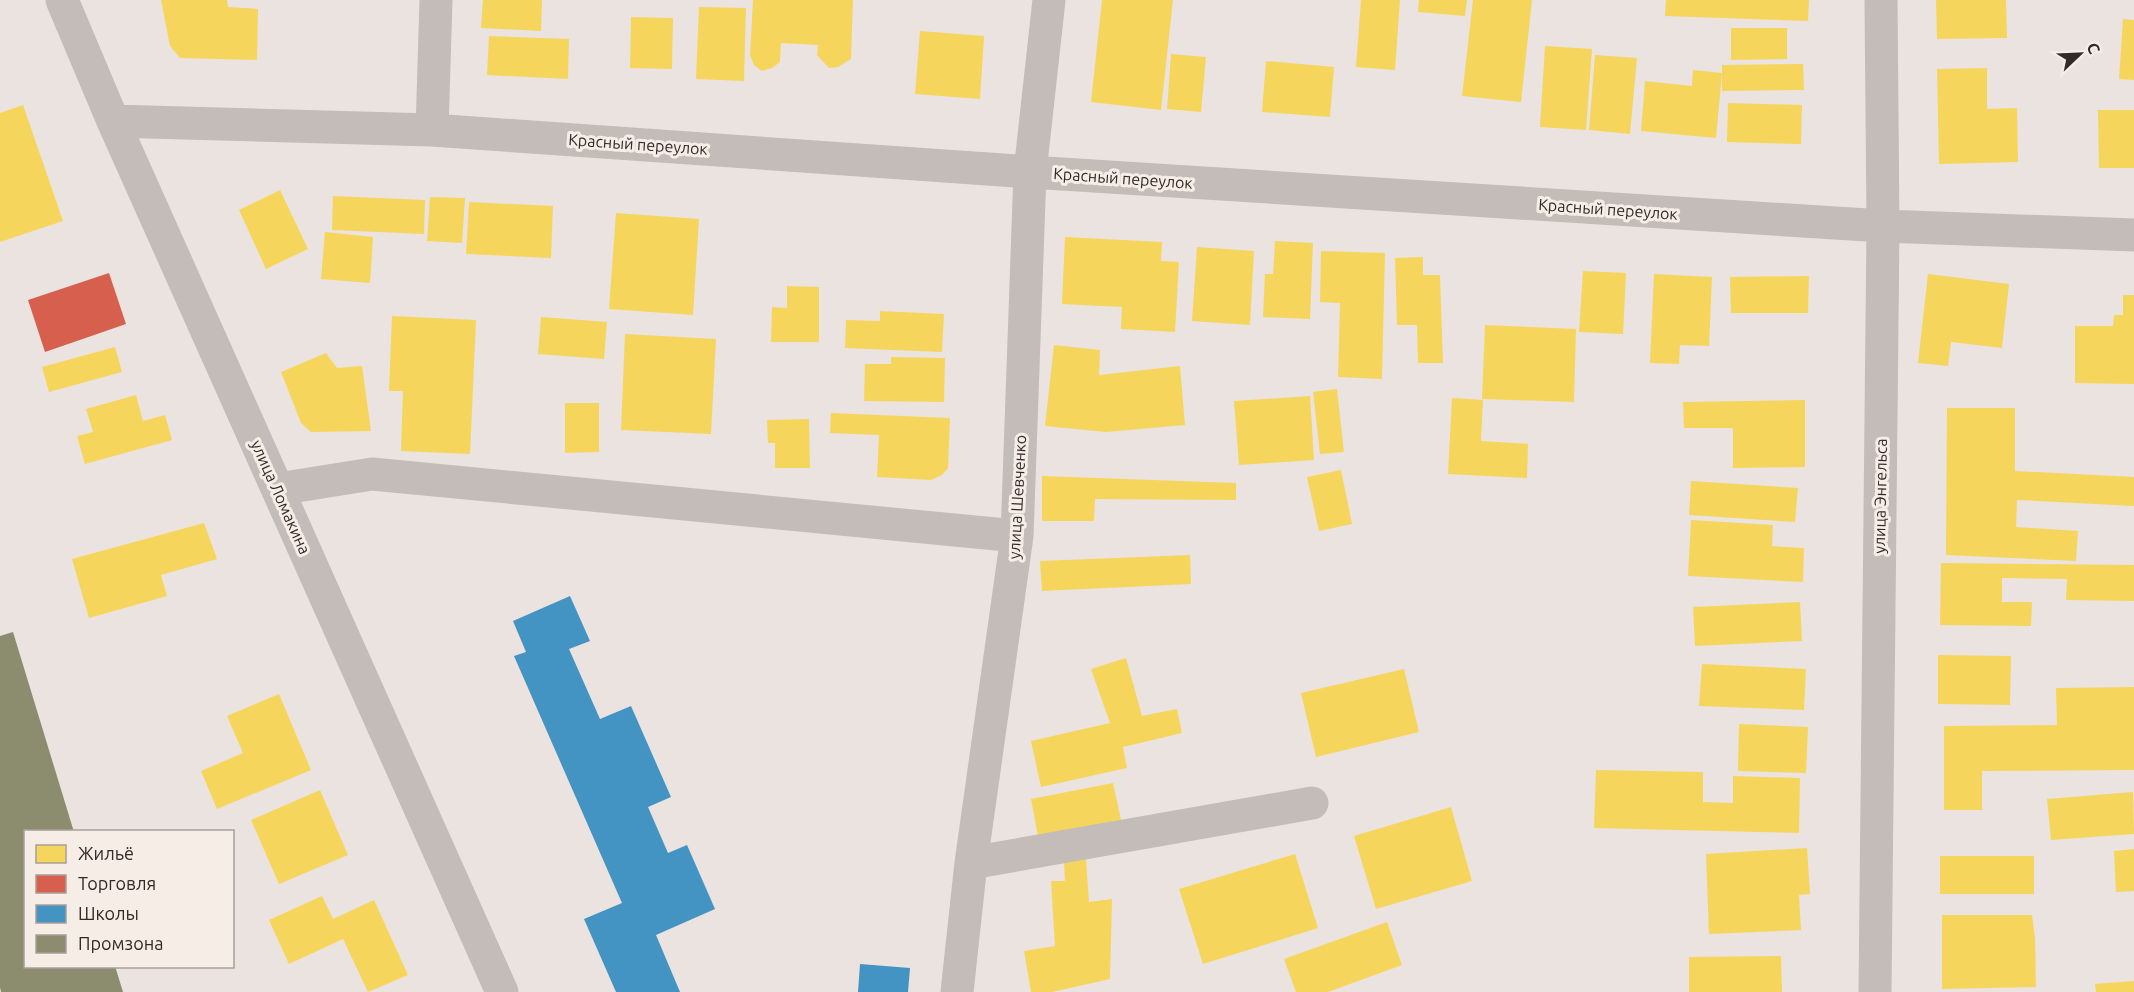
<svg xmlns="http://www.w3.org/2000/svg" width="2134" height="992" font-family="Ubuntu,sans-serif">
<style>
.homes{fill:#f6d55c}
.shops{fill:#d6604d}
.schools{fill:#4393c3}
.industry{fill:#8c8c6e}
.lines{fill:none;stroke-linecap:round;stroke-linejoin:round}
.minor{stroke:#c3bcb9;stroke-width:33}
.labels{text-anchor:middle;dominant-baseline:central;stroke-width:6;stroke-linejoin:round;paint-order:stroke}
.street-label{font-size:16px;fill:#332928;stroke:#f7ede7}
</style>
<rect width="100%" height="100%" fill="#ebe3e0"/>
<path class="homes" d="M 161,0 L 227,0 L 228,7 L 258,9 L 257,60 L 180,58 L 170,46 Z
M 483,0 L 542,0 L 541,31 L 481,28 Z
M 753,0 L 853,0 L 851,59 L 838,67 L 829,68 L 817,55 L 818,45 L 781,43 L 780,62 L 772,68 L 762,71 L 754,65 L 750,55 Z
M 1102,0 L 1173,0 L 1161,110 L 1091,102 Z
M 1361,0 L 1400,0 L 1395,70 L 1356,67 Z
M 1419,0 L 1467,0 L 1465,16 L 1418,12 Z
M 1473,0 L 1532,0 L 1521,102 L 1462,96 Z
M 1666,0 L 1809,0 L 1808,21 L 1665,16 Z
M 1936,0 L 2006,0 L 2007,38 L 1937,39 Z
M 699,7 L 746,8 L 744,81 L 696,79 Z
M 631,17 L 673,18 L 672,69 L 630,68 Z
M 2123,19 L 2134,20 L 2134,80 L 2119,79 Z
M 1731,28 L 1787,28 L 1787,59 L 1731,60 Z
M 920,31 L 984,36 L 980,99 L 915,94 Z
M 489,36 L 569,39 L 568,79 L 487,75 Z
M 1545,46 L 1592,49 L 1586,130 L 1540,127 Z
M 1171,54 L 1206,57 L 1201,112 L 1167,109 Z
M 1595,55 L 1637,58 L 1630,134 L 1589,130 Z
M 1266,61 L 1334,67 L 1330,117 L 1262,112 Z
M 1803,64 L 1804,90 L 1722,91 L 1722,65 Z
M 1987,68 L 1987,109 L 2017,108 L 2018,162 L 1939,164 L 1937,69 Z
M 1693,70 L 1722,73 L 1716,138 L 1641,131 L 1645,81 L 1692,86 Z
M 1728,103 L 1802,105 L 1801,144 L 1727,142 Z
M 23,105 L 63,221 L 0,242 L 0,113 Z
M 2098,110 L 2134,110 L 2134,168 L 2099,168 Z
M 280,190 L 308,249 L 266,269 L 239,210 Z
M 333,196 L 425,200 L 424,234 L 332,230 Z
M 430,197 L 465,198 L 462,243 L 427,241 Z
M 469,202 L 553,206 L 551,258 L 466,254 Z
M 616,213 L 699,219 L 693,315 L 609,309 Z
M 325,232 L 373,237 L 370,283 L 321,279 Z
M 1065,237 L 1162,242 L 1161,261 L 1179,262 L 1175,332 L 1121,329 L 1122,307 L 1062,304 Z
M 1275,241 L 1313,243 L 1310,319 L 1263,317 L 1265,274 L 1273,274 Z
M 1197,247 L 1254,251 L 1250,325 L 1192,321 Z
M 1321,251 L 1385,253 L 1382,379 L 1338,377 L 1340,303 L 1320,302 Z
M 1423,257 L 1423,275 L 1440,275 L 1443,363 L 1418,363 L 1417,325 L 1397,325 L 1395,258 Z
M 1583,271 L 1626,273 L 1623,334 L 1579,332 Z
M 1654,274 L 1712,277 L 1709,346 L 1680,345 L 1679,364 L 1650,363 Z
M 1928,274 L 2009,284 L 2002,348 L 1951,342 L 1948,366 L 1918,363 Z
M 1809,276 L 1808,313 L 1731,313 L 1730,277 Z
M 787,286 L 819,287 L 819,342 L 771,342 L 772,307 L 787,308 Z
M 2123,295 L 2134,295 L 2134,384 L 2075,383 L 2075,326 L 2113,326 L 2114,315 L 2123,315 Z
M 880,311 L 944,314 L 942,352 L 845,348 L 846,320 L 880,321 Z
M 392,316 L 476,320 L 470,454 L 401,451 L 403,391 L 389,391 Z
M 541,317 L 607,322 L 604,359 L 538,354 Z
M 1485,325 L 1576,329 L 1574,402 L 1482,399 Z
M 625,334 L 716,339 L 711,434 L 621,430 Z
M 1054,345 L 1100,350 L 1099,375 L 1180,366 L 1185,425 L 1106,432 L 1045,426 Z
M 115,347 L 122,372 L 49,392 L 42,367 Z
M 326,353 L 337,368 L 362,366 L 371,431 L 311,432 L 301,423 L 281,372 Z
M 891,357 L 945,358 L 944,402 L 864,401 L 865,364 L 891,364 Z
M 1337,389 L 1344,452 L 1320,454 L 1313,392 Z
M 136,395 L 143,421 L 165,415 L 172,440 L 85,464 L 77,436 L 93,432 L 86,409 Z
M 1310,396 L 1314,460 L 1239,465 L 1234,401 Z
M 1452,398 L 1483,400 L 1481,441 L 1528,444 L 1527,478 L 1448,474 Z
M 1805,400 L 1805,467 L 1733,468 L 1733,428 L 1684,428 L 1683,402 Z
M 565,403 L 599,403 L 599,452 L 565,453 Z
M 1947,408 L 2015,408 L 2015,471 L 2134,477 L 2134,506 L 2017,500 L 2016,527 L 2078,531 L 2076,561 L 1946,555 Z
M 831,413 L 950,418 L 948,468 L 942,475 L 931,480 L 877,477 L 879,435 L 830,433 Z
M 809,419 L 810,468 L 775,468 L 775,443 L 768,443 L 767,420 Z
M 1341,470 L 1352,524 L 1319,531 L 1307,477 Z
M 1042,476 L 1236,483 L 1236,500 L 1095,499 L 1094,521 L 1042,521 Z
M 1691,481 L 1798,488 L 1795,522 L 1689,515 Z
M 1691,520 L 1773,525 L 1772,546 L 1804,548 L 1803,582 L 1688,576 Z
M 204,523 L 217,559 L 161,575 L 167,596 L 89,618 L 72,559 Z
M 1190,555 L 1191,584 L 1042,591 L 1040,561 Z
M 1941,563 L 2134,565 L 2134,601 L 2066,600 L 2067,579 L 2002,578 L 2002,602 L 2032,602 L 2031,626 L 1940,625 Z
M 1800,602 L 1802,641 L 1695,646 L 1693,607 Z
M 1938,655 L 2011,656 L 2010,705 L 1938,704 Z
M 1126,658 L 1142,716 L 1177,709 L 1182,733 L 1123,747 L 1127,768 L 1041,787 L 1031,741 L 1110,723 L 1091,669 Z
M 1702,664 L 1806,669 L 1804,710 L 1699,706 Z
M 1404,669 L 1419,732 L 1316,757 L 1301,693 Z
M 2134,687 L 2134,770 L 1982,771 L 1982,810 L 1944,810 L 1944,726 L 2057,725 L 2056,688 Z
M 279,694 L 311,770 L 217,809 L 201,771 L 243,753 L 227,716 Z
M 1739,724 L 1808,727 L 1806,773 L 1738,771 Z
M 1596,770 L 1703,772 L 1703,802 L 1733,803 L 1733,776 L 1800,778 L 1799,833 L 1594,828 Z
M 1113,783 L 1121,820 L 1038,836 L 1031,799 Z
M 320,790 L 348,855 L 279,884 L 251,820 Z
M 2133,792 L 2134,834 L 2051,840 L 2047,799 Z
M 1451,807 L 1472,881 L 1376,909 L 1354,836 Z
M 1807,848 L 1810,894 L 1799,895 L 1801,930 L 1709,934 L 1706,854 Z
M 2134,849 L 2134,891 L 2116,892 L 2114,851 Z
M 1295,854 L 1318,928 L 1203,964 L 1179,889 Z
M 1940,856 L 2034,856 L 2034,894 L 1940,894 Z
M 1086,859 L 1089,902 L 1112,899 L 1110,979 L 1052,992 L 1031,992 L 1024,951 L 1055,946 L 1051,881 L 1065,881 L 1064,862 Z
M 322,896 L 333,919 L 374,900 L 408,975 L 368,992 L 343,939 L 289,964 L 269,920 Z
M 1942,915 L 2032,915 L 2035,938 L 2036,987 L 1942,989 Z
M 1387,922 L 1402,965 L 1328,992 L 1296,992 L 1284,959 Z
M 1781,956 L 1782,992 L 1689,992 L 1689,957 Z
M 2134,981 L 2134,992 L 2096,992 L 2095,984 Z"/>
<path class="shops" d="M 109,273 L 126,324 L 45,352 L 28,300 Z"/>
<path class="schools" d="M 570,596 L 590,641 L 569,649 L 600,719 L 631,706 L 671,797 L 648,807 L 668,853 L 687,845 L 715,909 L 656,935 L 680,992 L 616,992 L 584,919 L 622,903 L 514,656 L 526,652 L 513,621 Z
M 860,964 L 910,968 L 908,992 L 858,992 Z"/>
<path class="industry" d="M 13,632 L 74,832 L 26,832 L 26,966 L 115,966 L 123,992 L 1,992 L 0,987 L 0,636 Z"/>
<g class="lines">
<path class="minor" d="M 62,0 L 113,121 L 502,992
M 113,121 L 432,130 L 1030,172 L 1883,226 L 2134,235
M 432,130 L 436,0
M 278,489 L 372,474 L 1017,536
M 971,863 L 1312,803
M 957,992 L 971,863 L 1017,536 L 1030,172 L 1049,0
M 1875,992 L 1883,226 L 1881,0"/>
</g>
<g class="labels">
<g class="street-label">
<text transform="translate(638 144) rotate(4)">Красный переулок</text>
<text transform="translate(1123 178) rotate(4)">Красный переулок</text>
<text transform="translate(1608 209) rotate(4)">Красный переулок</text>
<text transform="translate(1880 496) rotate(-89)">улица Энгельса</text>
<text transform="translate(281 497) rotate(66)">улица Ломакина</text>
<text transform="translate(1017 497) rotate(-87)">улица Шевченко</text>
</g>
</g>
<rect x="24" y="830" width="210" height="138" fill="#f7ede7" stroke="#a99f9b" stroke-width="1.5"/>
<rect x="36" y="845" width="30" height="18" fill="#f6d55c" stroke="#a99f9b" stroke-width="1.5"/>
<text x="78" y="860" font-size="18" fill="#332928">Жильё</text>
<rect x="36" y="875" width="30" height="18" fill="#d6604d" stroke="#a99f9b" stroke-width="1.5"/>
<text x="78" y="890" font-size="18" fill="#332928">Торговля</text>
<rect x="36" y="905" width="30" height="18" fill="#4393c3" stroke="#a99f9b" stroke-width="1.5"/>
<text x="78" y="920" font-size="18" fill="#332928">Школы</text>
<rect x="36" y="935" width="30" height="18" fill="#8c8c6e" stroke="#a99f9b" stroke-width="1.5"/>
<text x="78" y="950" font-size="18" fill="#332928">Промзона</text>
<g transform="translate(2080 54) rotate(67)" stroke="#f7ede7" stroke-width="4.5" paint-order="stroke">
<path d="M0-4.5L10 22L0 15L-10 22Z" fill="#332928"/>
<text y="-9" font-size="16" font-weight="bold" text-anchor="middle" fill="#332928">С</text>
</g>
</svg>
